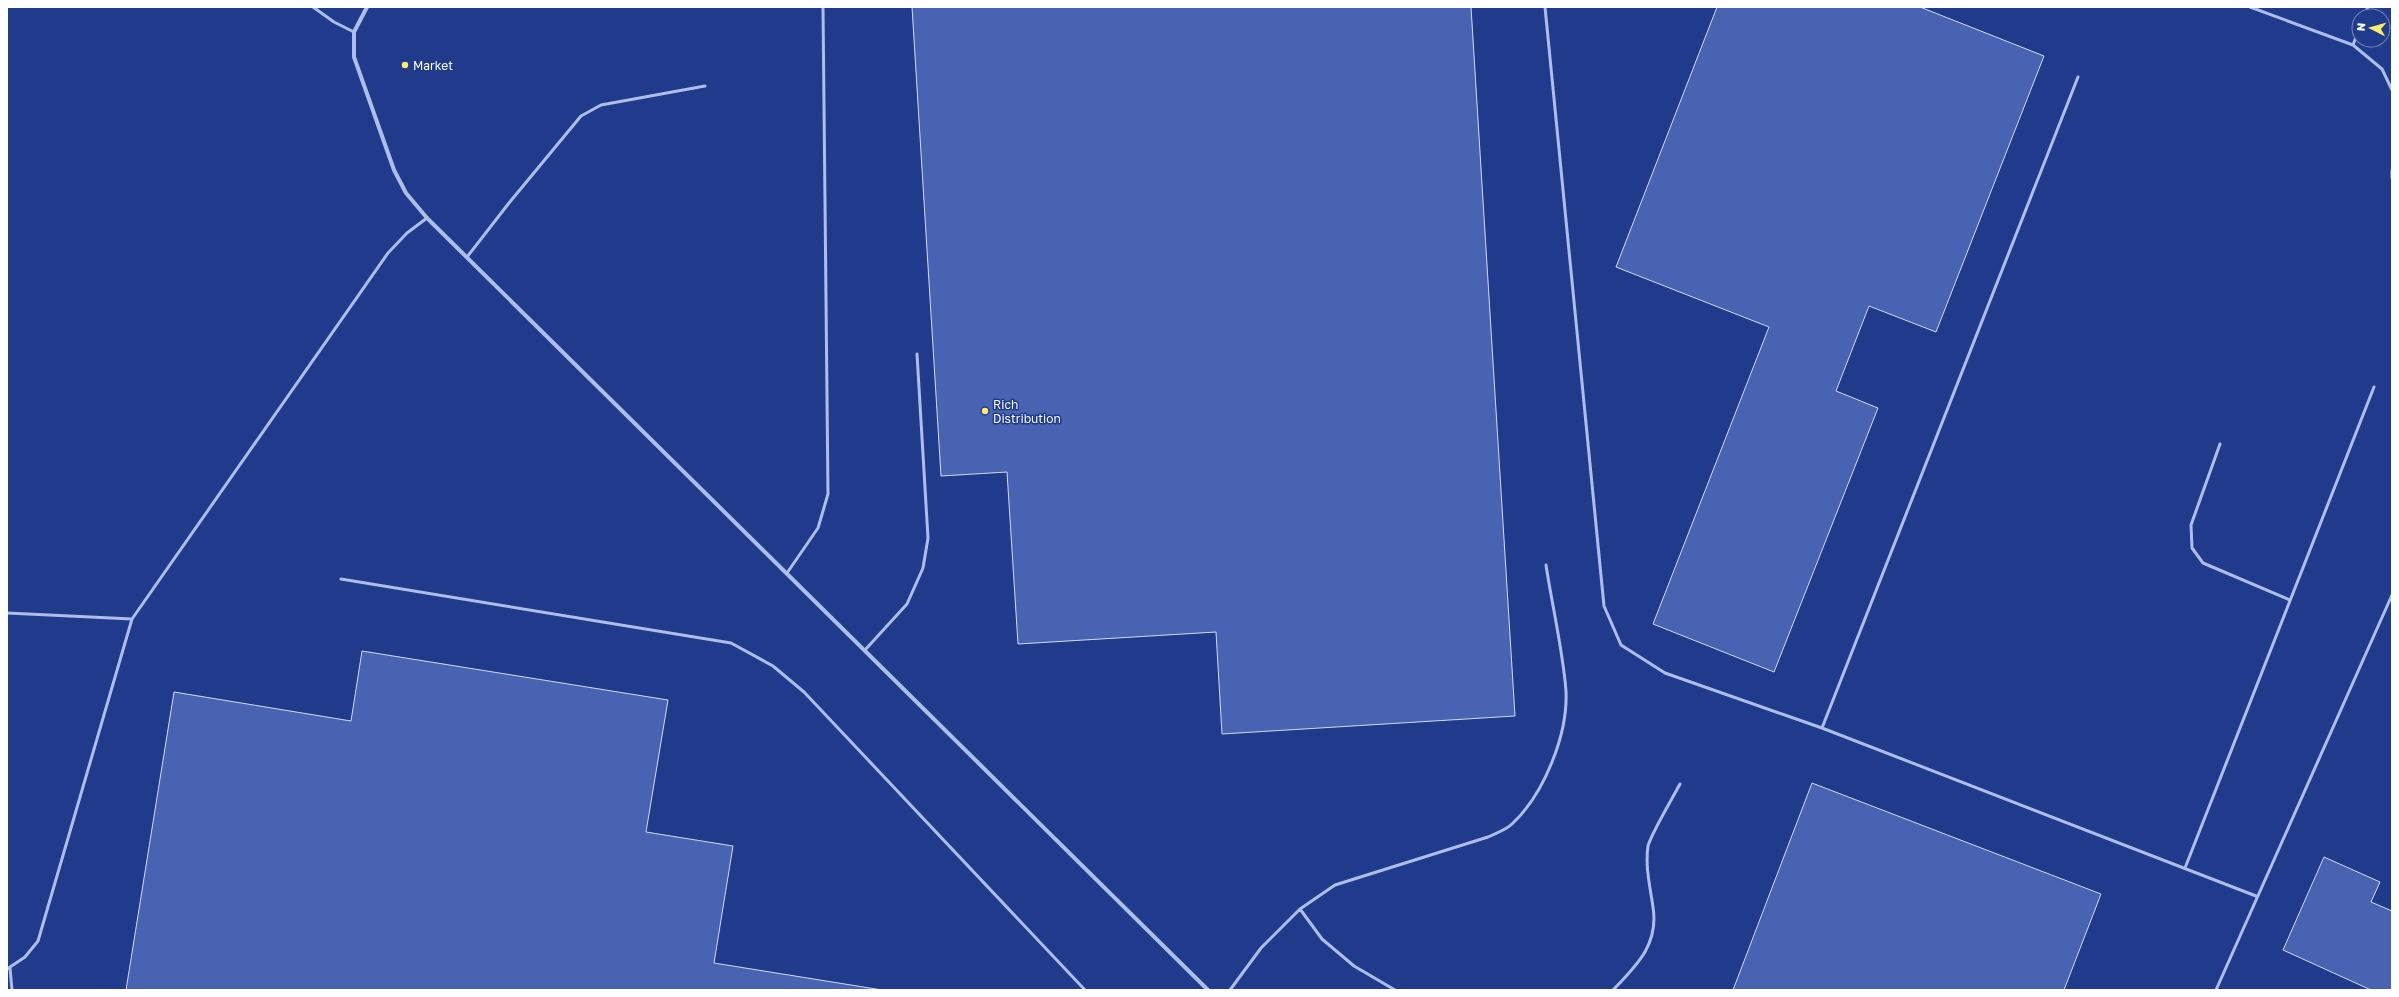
<svg xmlns="http://www.w3.org/2000/svg" width="2399" height="997" font-family="'Golos Text',sans-serif">
<style>
.building{fill:#4963b3;stroke:#d2dcf8}
.lines{fill:none;stroke-linecap:round;stroke-linejoin:round}
.service{stroke:#adbdec;stroke-width:3}
.minor{stroke:#adbdec;stroke-width:4}
.poi-dot{fill:#f9ec6e;stroke:#203a8c;stroke-width:1.5}
.labels{text-anchor:middle;dominant-baseline:central;stroke-width:3;stroke-linejoin:round;paint-order:stroke}
.poi-label{font-size:12px;fill:#fff;stroke:#203a8c;text-anchor:start}
</style>
<rect width="100%" height="100%" fill="#203a8c"/>
<path class="building" d="M 912,7 L 1471,7 L 1515,716 L 1222,734 L 1216,632 L 1018,644 L 1007,472 L 941,476 Z
M 1717,7 L 1920,7 L 2044,56 L 1936,332 L 1869,306 L 1836,391 L 1878,408 L 1774,672 L 1653,624 L 1769,327 L 1616,267 Z
M 362,651 L 668,700 L 646,832 L 733,846 L 714,963 L 882,990 L 126,990 L 174,692 L 351,721 Z
M 1812,783 L 2101,894 L 2064,990 L 1733,990 Z
M 2324,857 L 2380,882 L 2371,902 L 2392,911 L 2392,990 L 2371,990 L 2283,950 Z"/>
<g class="lines">
<path class="service" d="M 313,7 L 334,22 L 354,32
M 1545,7 L 1604,606 L 1621,645 L 1665,673 L 1822,728 L 2256,896
M 2250,7 L 2353,45 L 2382,69 L 2392,90
M 2364,16 L 2368,7
M 2353,45 L 2359,29
M 2392,170 L 2392,178
M 467,257 L 509,203 L 581,116 L 601,105 L 705,86
M 2220,444 L 2191,525 L 2192,548 L 2203,563 L 2290,600
M 787,573 L 818,528 L 828,494 L 823,7
M 341,579 L 731,643 L 773,666 L 804,692 L 1085,990
M 7,613 L 132,619
M 865,650 L 907,604 L 923,568 L 928,538 L 917,354
M 1822,728 L 2078,77
M 2185,868 L 2374,387
M 1300,909 L 1322,939 L 1354,966 L 1395,990
M 10,968 L 12,990
M 7,969 L 25,957 L 38,941 L 132,619 L 388,253 L 407,233 L 427,218
M 1230,990 L 1261,948 L 1300,909 L 1335,885 L 1488,837 C 1496,833 1506,830 1512,824 C 1544,794 1568,735 1566,691 C 1563,651 1552,605 1546,565
M 1613,990 C 1637,965 1659,944 1653,907 C 1650,886 1645,867 1648,846 C 1651,834 1673,797 1680,784
M 2216,990 L 2392,595"/>
<path class="minor" d="M 367,7 L 354,32 L 354,57 L 394,170 L 406,193 L 427,218 L 1208,990"/>
</g>
<g class="poi-dot">
<circle cx="405" cy="65" r="4"/>
<circle cx="985" cy="411" r="4"/>
</g>
<g class="labels">
<g class="poi-label">
<text x="413" y="65">Market</text>
<text x="993" y="404">Rich<tspan x="993" dy="14">Distribution</tspan></text>
</g>
</g>
<rect width="2399" height="997" fill="none" stroke="#ffffff" stroke-width="16"/>
<g transform="translate(2371 28) rotate(276)"><circle r="19" fill="#203a8c" stroke="#7989ba"/>
<path d="M0-3L7 15L0 10L-7 15Z" fill="#f9ec6e"/>
<text y="-6" font-size="11" font-weight="bold" text-anchor="middle" fill="#ffffff">N</text>
</g>
</svg>
